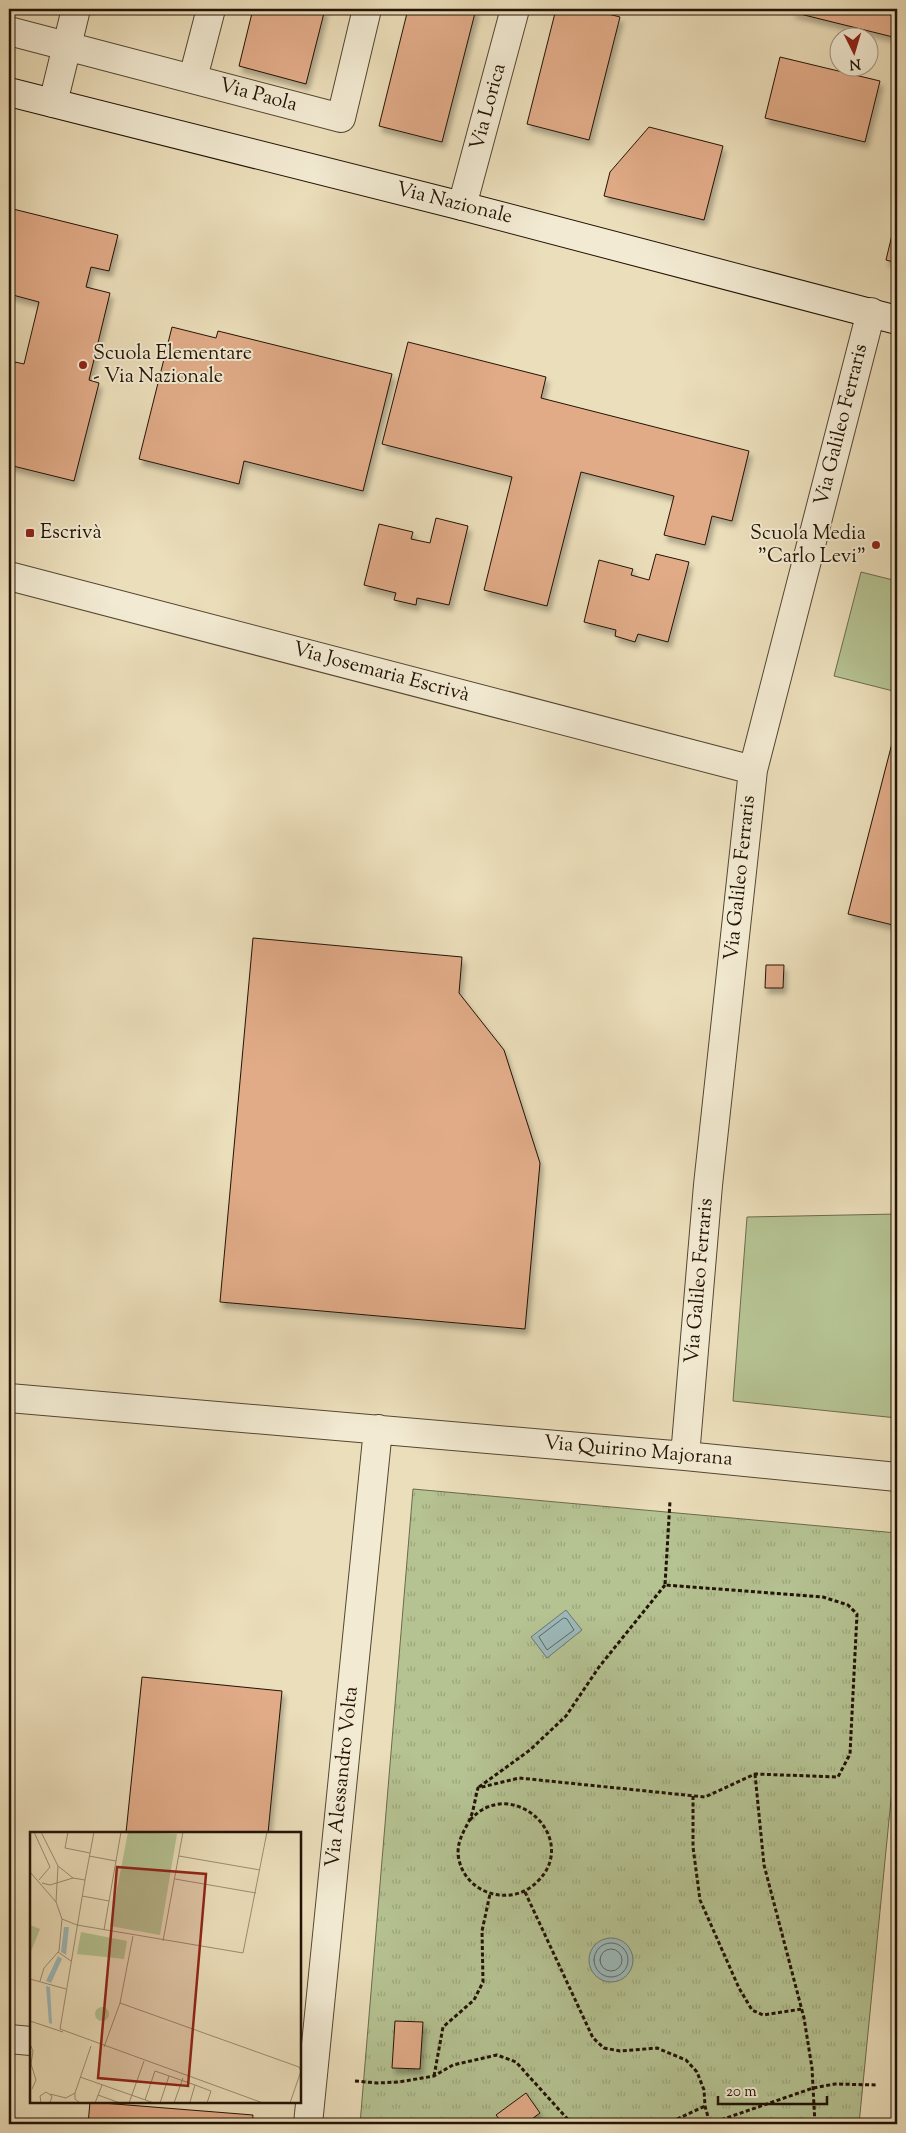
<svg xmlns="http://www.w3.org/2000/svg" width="906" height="2133" font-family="'Sorts Mill Goudy',serif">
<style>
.grass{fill:#b5c292;stroke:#6c6a4c}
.park{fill:url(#park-tufts);stroke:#6c6a4c}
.water{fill:#9cb9ba;stroke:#6b7772}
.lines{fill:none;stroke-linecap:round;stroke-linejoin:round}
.shore{stroke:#5f6660;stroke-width:1}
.building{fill:#e1ab88;stroke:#221305;filter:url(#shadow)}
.street-casing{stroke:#544632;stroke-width:30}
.secondary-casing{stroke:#221305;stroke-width:30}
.path{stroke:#221305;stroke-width:3;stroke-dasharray:4 2.5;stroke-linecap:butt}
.street{stroke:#f2ead2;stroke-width:28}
.secondary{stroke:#f2ead2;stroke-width:28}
.poi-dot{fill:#8f2418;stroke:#f2ead2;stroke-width:2}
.labels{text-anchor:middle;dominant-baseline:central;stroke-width:4;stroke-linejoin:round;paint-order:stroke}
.street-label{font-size:20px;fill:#221305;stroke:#f2ead2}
.poi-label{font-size:20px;fill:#221305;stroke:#f2ead2;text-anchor:start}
.inset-road{fill:none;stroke:#9b8d72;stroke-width:1}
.view{fill:#8f2418;fill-opacity:0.15;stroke:#8f2418;stroke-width:2.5}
.inset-edge{fill:none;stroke:#221305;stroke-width:2.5}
</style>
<defs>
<pattern id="park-tufts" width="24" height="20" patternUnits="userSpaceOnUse" patternTransform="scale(1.25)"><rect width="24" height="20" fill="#b5c292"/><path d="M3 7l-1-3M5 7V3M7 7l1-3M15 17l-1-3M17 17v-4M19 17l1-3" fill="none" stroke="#9ba67c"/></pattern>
<filter id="shadow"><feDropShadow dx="3" dy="5.5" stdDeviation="2.5" flood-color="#0004"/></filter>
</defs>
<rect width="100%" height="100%" fill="#ebdeba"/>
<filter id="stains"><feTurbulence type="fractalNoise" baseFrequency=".004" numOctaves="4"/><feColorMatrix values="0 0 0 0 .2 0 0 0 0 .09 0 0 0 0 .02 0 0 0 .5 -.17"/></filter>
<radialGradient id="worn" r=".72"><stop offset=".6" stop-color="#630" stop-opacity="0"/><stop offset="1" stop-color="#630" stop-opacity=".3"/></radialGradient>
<path class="grass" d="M 861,572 L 897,581 L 897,692 L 834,676 Z
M 897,1214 L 897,1418 L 733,1401 L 747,1217 Z"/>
<path class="park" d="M 413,1489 L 897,1533 L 897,1739 L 859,2124 L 360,2124 Z"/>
<path class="water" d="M 566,1610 L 582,1630 L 547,1658 L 531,1637 Z
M589 1960a22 22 0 1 1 44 0a22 22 0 1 1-44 0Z"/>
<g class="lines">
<path class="shore" d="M 564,1618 L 567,1619 L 574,1630 L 547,1650 L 539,1637 Z
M594 1960a17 17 0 1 1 34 0a17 17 0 1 1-34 0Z
M600 1960a11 11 0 1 1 22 0a11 11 0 1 1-22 0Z"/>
</g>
<path class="building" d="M 253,9 L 325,9 L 306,84 L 239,66 Z
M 408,9 L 476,9 L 442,142 L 379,126 Z
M 556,9 L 589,9 L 620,17 L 589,140 L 527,124 Z
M 793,9 L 897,9 L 897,21 L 893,37 L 792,12 Z
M 780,57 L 880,81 L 865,142 L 765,118 Z
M 649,127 L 723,146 L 704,220 L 604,196 L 610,172 Z
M 9,208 L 118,235 L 109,271 L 91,267 L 86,287 L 110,293 L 89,380 L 99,383 L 74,481 L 9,465 L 9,389 L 15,362 L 24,364 L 39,302 L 9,294 Z
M 897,214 L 897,263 L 886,260 Z
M 172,327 L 216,338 L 218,331 L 392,374 L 363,491 L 244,461 L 239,484 L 139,459 Z
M 408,342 L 546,377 L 541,398 L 749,451 L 732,521 L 712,516 L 705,545 L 664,535 L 674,496 L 581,472 L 547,606 L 484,590 L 512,477 L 382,444 Z
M 436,518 L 468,526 L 449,605 L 417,598 L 416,605 L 394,600 L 396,593 L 364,585 L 379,524 L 413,532 L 411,539 L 430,543 Z
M 656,554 L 689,562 L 668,642 L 638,634 L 635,642 L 615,636 L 616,630 L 584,622 L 599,560 L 633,569 L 631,575 L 649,580 Z
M 897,724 L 897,926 L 848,914 Z
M 253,938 L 462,957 L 459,993 L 504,1050 L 540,1163 L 525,1329 L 220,1302 Z
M 766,965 L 784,965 L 783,988 L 765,988 Z
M 142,1677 L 282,1691 L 268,1833 L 126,1833 Z
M 395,2021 L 423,2022 L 420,2069 L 392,2068 Z
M 526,2093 L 540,2113 L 525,2124 L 503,2124 L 496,2115 Z
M 90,2102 L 253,2115 L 252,2124 L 88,2124 Z"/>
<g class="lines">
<g class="street-casing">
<path id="street" d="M 9,31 L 341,118 L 367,9
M 193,78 L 211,9
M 53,103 L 76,9
M 462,206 L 515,9
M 9,576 L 753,770
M 9,1398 L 685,1456 L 897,1477
M 685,1456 L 708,1185 L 753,770 L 871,312
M 9,2039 L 31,2041
M 308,2124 L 378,1429"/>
</g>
<g class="secondary-casing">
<path id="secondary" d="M 9,92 L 462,206 L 897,320"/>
</g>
<path class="path" d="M 755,1774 L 764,1865 L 804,2018 L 812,2068 L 815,2124
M 479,1787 L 530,1750 L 566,1716 L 599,1667 L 665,1585
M 693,1796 L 693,1847 L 700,1900 L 739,1988 L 752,2010 L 763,2015 L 802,2009
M 470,1820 C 512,1773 582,1839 537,1882 C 510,1909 461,1893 458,1853 C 458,1840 464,1831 469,1821 C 474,1811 475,1798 478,1788 L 519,1778 L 705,1797 L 755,1774 L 838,1777 L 850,1754 L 857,1614 L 848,1605 L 823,1597 L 665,1585 L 670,1501
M 525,1892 L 593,2038 L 604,2048 L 620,2051 L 657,2048 L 686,2060 L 697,2072 L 704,2090 L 705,2106 L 710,2124
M 434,2076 L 443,2027 L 474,2000 L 483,1982 L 482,1931 L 490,1894
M 355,2081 L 377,2083 L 399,2082 L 434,2076 L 453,2065 L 497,2055 L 516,2062 L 572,2124
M 645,2124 L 675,2120 L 705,2106
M 709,2124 L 813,2088 L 835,2084 L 877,2085"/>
<use href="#street" class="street"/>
<use href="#secondary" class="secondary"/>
</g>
<g class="poi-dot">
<circle cx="83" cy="365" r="5"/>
<rect x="25" y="528" width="10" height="10" rx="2.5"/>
<circle cx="876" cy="545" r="5"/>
</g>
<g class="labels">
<g class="street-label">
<text transform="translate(258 96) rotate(15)">Via Paola</text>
<text transform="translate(489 107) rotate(-75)">Via Lorica</text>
<text transform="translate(454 204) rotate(14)">Via Nazionale</text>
<text transform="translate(842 425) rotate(-76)">Via Galileo Ferraris</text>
<text transform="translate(381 673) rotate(15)">Via Josemaria Escrivà</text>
<text transform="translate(741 878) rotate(-84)">Via Galileo Ferraris</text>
<text transform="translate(700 1281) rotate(-85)">Via Galileo Ferraris</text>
<text transform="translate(638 1452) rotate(5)">Via Quirino Majorana</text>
<text transform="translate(343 1777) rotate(-84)">Via Alessandro Volta</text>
</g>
<g class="poi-label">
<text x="93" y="354">Scuola Elementare<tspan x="93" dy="23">- Via Nazionale</tspan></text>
<text x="40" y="533">Escrivà</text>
<text x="866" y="534" text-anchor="end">Scuola Media<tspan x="866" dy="23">"Carlo Levi"</tspan></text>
</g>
</g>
<g transform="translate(30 1832)">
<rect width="271" height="271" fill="#ebdeba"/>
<path d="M 0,93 L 10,97 L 0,122 ZM 51,100 L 97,109 L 94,127 L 47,122 ZM65 182a7 7 0 1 1 14 0a7 7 0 1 1-14 0Z" fill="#b5c292"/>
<path d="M 98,0 L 147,2 L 130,103 L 80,94 Z" fill="#b5c292"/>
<path d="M 34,95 L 39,95 L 36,123 L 31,120 ZM 28,124 L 32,127 L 21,151 L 16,149 ZM 16,154 L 20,155 L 22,192 L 19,191 Z" fill="#9cb9ba"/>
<path class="inset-road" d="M 4,0 L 20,35 L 9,48M 11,0 L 28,34 L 26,70 L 32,87 L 47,93M 38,0 L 35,16 L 60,21M 59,24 L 86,29M 149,24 L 230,38M 28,34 L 43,46 L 55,48 L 30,197 L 233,271M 0,40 L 26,70M 145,47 L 226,61M 55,48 L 64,0M 12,51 L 20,53 L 43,46M 52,64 L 79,69M 47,93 L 213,121 L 237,0M 74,98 L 91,0M 133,109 L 153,0M 28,120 L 41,129M 0,147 L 36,157M 10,149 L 14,136 L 29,119 L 32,87M 90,171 L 269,235 L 271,239 L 260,271M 0,189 L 33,200M 0,212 L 3,219 L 1,232 L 6,248 L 2,257M 74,215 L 90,171 L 103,104M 50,245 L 124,271M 165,253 L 181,259 L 177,271M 20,262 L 36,266 L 45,261M 68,263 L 90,271M 115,268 L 125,239 L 165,253 L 160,270 L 162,271M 11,271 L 10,264 L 16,260 L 22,264 L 20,271M 50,271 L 45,267 L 45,261 L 61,214M 65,271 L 72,253M 99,271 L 114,229M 130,271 L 139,244M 144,271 L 153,246"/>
<path class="view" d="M 87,35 L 176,42 L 158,254 L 68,246 Z"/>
<rect width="271" height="271" class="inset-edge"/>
</g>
<rect width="906" height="2133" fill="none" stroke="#ebdeba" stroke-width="30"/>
<rect x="10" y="10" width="886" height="2113" fill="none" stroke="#221305" stroke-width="2.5"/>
<rect x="15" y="15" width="876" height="2103" fill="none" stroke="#221305"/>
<g transform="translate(854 52) rotate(175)"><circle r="24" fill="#f2ead2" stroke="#9f9480"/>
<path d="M0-4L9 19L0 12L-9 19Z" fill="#8f2418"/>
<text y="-8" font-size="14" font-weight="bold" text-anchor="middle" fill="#221305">N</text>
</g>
<path d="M718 2096v8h109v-8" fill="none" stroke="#221305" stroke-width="2.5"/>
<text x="726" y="2096" font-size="15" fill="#221305" stroke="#f2ead2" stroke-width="4" paint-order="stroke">20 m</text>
<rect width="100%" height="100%" filter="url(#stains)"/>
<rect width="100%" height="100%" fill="url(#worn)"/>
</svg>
